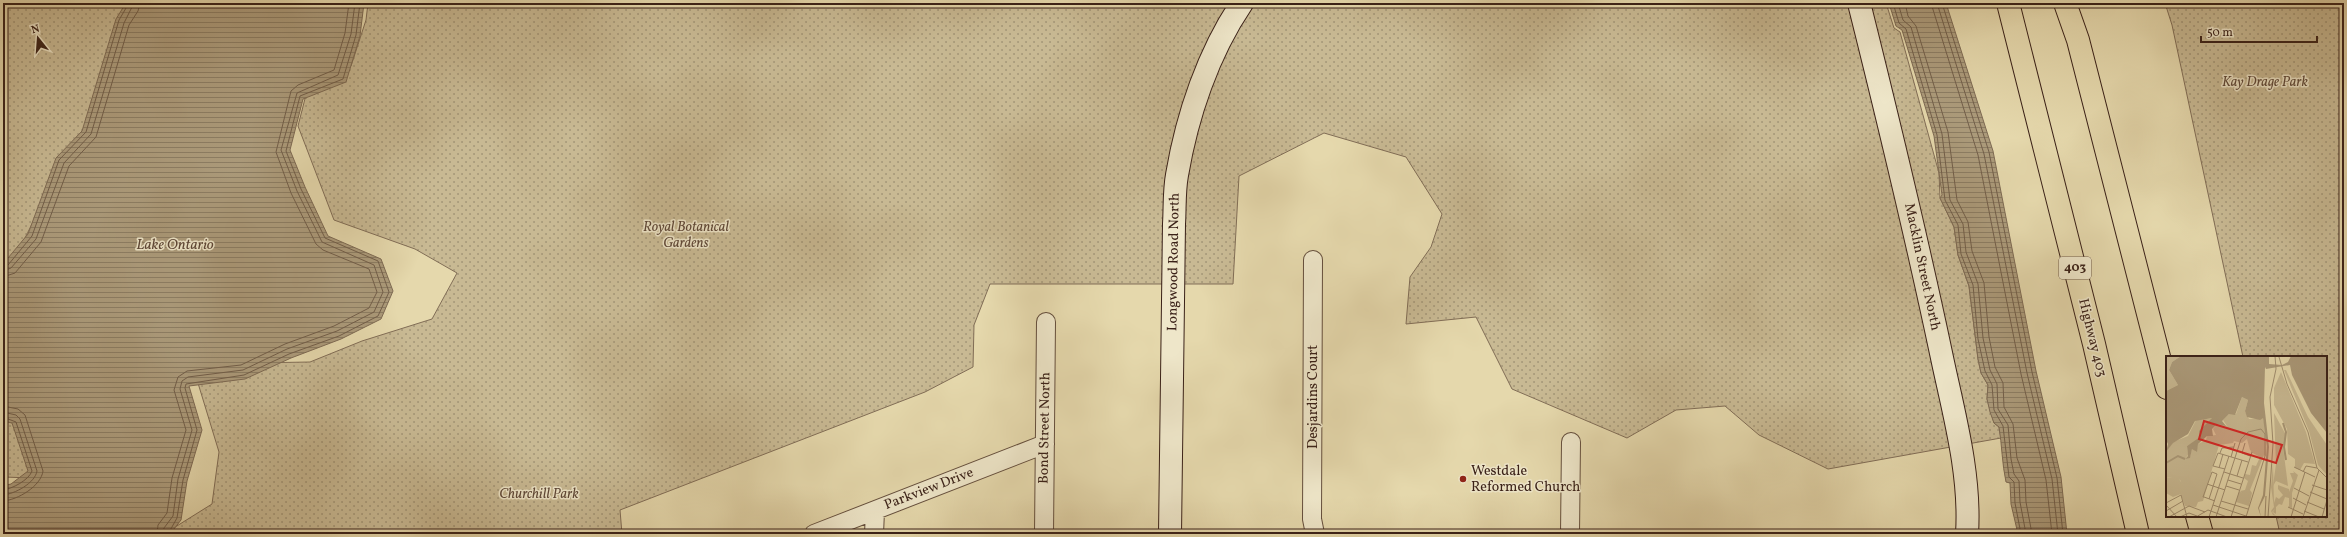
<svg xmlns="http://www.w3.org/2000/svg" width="2347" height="537" font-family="Vollkorn,serif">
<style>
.park{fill:url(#park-dots);stroke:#816d56}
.water{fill:url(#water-rules);stroke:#7e6a53}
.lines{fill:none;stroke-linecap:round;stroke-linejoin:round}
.shore{stroke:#725e49;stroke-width:1}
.street-casing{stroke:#654f3d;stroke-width:20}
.secondary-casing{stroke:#3a2118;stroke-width:24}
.highway-casing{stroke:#3a2118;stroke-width:24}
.street{stroke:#eee6c9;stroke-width:18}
.secondary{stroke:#eee6c9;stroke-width:22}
.highway{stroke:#e5d8ac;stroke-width:22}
.poi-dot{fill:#8f2418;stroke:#eee6c9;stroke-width:1.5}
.labels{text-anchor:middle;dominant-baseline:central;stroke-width:3;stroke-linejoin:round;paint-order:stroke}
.shield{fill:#eee6c9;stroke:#705c4d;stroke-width:1}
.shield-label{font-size:13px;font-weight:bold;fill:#3a2118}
.park-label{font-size:14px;font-style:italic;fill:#5e4737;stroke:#eee6c9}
.street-label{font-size:14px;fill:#3a2118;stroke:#eee6c9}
.poi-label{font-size:14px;fill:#3a2118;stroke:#eee6c9;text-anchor:start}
.water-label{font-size:15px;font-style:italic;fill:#5c4535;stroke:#eee6c9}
.inset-river{fill:none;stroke:#ab9a7a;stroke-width:2}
.inset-road{fill:none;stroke:#a18f71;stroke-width:1}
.view{fill:#d62828;fill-opacity:0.15;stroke:#d62828;stroke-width:2}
.inset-edge{fill:none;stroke:#3a2118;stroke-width:2}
</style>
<defs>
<pattern id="park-dots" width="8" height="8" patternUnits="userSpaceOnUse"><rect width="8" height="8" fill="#c8b993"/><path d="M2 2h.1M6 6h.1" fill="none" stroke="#a39677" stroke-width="1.8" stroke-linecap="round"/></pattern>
<pattern id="water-rules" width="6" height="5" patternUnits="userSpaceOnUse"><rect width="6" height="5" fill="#ab9a7a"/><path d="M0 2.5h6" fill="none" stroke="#8c7d63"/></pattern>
</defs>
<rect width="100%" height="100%" fill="#e5d8ac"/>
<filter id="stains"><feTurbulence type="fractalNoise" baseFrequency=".005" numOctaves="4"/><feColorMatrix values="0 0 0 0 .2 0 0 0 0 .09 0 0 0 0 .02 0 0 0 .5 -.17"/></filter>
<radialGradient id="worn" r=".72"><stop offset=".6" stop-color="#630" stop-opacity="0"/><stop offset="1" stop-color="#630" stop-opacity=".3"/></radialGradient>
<path class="park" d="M 3,3 L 143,3 L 125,76 L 68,152 L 13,262 L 3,271 Z
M 368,3 L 1886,3 L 1894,28 L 1900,32 L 1939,173 L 1940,198 L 1954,227 L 1958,255 L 1969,286 L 1978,359 L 1981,373 L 1988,385 L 1987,399 L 1994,423 L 1999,427 L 2001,438 L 1828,469 L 1759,435 L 1725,406 L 1676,410 L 1627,438 L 1512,389 L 1476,317 L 1406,324 L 1410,277 L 1431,247 L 1442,214 L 1406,157 L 1324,133 L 1239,176 L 1233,284 L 990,284 L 974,325 L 973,367 L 925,392 L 620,510 L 622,534 L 164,534 L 212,504 L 219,452 L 194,370 L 251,363 L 310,362 L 362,341 L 432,319 L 457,273 L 415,249 L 334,220 L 298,126 L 309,83 L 351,66 L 366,20 Z
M 2165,3 L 2344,3 L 2344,534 L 2280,534 L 2276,516 L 2326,516 L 2326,357 L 2243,357 L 2172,25 Z
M 3,400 L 30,405 L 32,478 L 3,477 Z"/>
<path class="water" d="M 126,3 L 364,3 L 360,36 L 346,82 L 303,99 L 290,150 L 305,187 L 328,236 L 381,259 L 393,291 L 381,319 L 341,339 L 291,358 L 245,379 L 189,386 L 202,430 L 187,481 L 181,520 L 170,534 L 3,534 L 3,486 L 11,484 L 28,471 L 12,423 L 3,421 L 3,264 L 28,234 L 56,158 L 82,131 L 116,19 Z
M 1889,3 L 1946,3 L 1993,151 L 2036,371 L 2061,477 L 2067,534 L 2018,534 L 2011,504 L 2010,483 L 2006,482 C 2002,464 2002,445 1999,427 L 1994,423 L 1990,412 L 1987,399 L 1988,385 L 1981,373 L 1978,359 L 1969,286 L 1958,255 L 1954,227 L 1940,198 L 1942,195 L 1934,136 L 1902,30 L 1896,26 Z"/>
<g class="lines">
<path class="shore" d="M 1893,3 L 1899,23 L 1906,29 L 1937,135 L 1945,200 L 1958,225 L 1961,254 L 1973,285 L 1978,339 L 1985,371 L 1992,385 L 1994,410 L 2003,426 L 2009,477 L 2014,482 L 2015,503 L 2021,534
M 1898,3 L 1903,20 L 1911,27 L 1942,134 L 1950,200 L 1963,224 L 1966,252 L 1978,284 L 1983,338 L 1990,370 L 1997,384 L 1998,409 L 2008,425 L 2011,459 L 2014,474 L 2019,481 L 2020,502 L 2026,534
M 1905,3 L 1908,16 L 1916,26 L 1948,132 L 1957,200 L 1968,222 L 1972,251 L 1984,283 L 1989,337 L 1995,367 L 2003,383 L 2004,407 L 2013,424 L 2017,458 L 2025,480 L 2026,502 L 2032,534
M 1931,3 L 1978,155 L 2021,374 L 2046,480 L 2052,534
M 1937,3 L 1984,154 L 2027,373 L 2052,479 L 2058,534
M 1942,3 L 1989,152 L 2032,372 L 2057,478 L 2063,534
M 3,266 L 8,265 L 32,236 L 59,160 L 86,132 L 119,20 L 129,3
M 3,271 L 11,268 L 36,239 L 64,163 L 91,134 L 124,23 L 134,3
M 3,277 L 15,273 L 41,242 L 69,166 L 96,137 L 129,25 L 138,11 L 140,3
M 3,406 L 18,409 L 25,415 L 43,471 C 41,486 18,500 3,501
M 3,412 L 16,415 L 20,419 L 37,471 C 35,483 15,494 3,495
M 3,417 L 16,422 L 32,471 C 29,480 12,489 3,490
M 157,534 L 158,525 L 167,513 L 172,478 L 186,430 L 174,390 L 178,377 L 187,371 L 241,365 L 285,344 L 334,326 L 369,308 L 377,292 L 369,269 L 323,250 L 316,244 L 291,193 L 276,152 L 291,91 L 298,85 L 334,70 L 345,33 L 349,3
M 163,534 L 164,528 L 173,516 L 178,479 L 192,430 L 180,389 L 182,381 L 188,377 L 243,370 L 287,349 L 337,331 L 374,312 L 383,292 L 374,265 L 322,242 L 297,191 L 281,150 L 297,93 L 338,75 L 351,34 L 355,3
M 168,534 L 177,518 L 183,480 L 197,430 L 185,388 L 186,384 L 244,375 L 289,354 L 339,336 L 378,316 L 389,292 L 378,261 L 325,238 L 301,189 L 286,151 L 300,96 L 343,79 L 356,35 L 360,3"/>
<g class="street-casing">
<path id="street" d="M 1313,260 L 1312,519 L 1315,534
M 814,534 L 1045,444
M 874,534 L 875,511
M 1044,534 L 1046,322
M 1570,534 L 1571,442"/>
</g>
<g class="secondary-casing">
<path id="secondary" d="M 1859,3 C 1888,119 1916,235 1941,353 C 1953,411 1971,473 1967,534
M 1170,534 L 1174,224 C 1175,208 1174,191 1177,175 C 1187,116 1208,53 1242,3"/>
</g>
<g class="highway-casing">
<path id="highway" d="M 2008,3 L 2094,344 L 2138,534
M 2065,3 L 2078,40 L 2167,388
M 2197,516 L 2202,534"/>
</g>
<use href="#street" class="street"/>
<use href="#secondary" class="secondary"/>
<use href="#highway" class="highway"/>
</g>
<circle class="poi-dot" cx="1463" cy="479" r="4"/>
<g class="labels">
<rect class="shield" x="2059" y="257" width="32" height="22" rx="3"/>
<g class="shield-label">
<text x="2075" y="268">403</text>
</g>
<g class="park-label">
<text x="2265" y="82">Kay Drage Park</text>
<text x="686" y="227">Royal Botanical<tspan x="686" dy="16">Gardens</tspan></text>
<text x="539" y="494">Churchill Park</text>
</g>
<g class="street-label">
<text transform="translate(1174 262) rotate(-89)">Longwood Road North</text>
<text transform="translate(1922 267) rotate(78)">Macklin Street North</text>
<text transform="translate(2092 338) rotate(76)">Highway 403</text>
<text transform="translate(1313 397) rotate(-90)">Desjardins Court</text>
<text transform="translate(1045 428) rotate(-89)">Bond Street North</text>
<text transform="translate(929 489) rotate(-21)">Parkview Drive</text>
</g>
<g class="poi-label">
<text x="1471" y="471">Westdale<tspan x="1471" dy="16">Reformed Church</tspan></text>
</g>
<g class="water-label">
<text x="175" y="245">Lake Ontario</text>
</g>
</g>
<g transform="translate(2166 356)">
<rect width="161" height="161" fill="#e5d8ac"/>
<path d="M 6,121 L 12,122 L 16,127 L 15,138 L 7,141 L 0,137 L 0,122 Z" fill="#c8b993"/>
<path d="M 84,91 L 98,99 L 84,134 L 86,137 L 77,138 L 74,135 L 79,134 L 82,125 L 78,122 L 79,118 L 84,119 L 86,109 L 90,110 L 94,101 L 85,96 ZM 107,108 L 108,147 L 110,141 L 113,143 L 117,139 L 112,133 L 112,129 L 123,133 L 123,136 L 127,125 L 124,117 L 128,117 L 127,115 L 132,119 L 126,137 L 126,152 L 123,151 L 123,142 L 119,141 L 116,149 L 113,148 L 110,151 L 110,158 L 107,156 L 109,153 L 106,156 L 110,160 L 107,159 L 105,155 L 108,151 L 105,131 Z" fill="#c8b993"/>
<path d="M 115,16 L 140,76 L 149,108 L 138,107 L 134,114 L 129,112 L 129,103 L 122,98 L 121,73 L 108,49 L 108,32 Z" fill="#c8b993"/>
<path d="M 0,0 L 15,0 L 6,6 L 3,14 L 12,29 L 0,35 ZM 118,14 L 120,14 L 142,61 L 161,89 L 161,119 L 152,109 L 143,75 ZM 76,41 L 82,44 L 79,55 L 83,63 L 97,62 L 101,79 L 100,100 L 84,94 L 81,83 L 76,87 L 68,85 L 67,87 L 53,89 L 37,145 L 32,146 L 30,151 L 19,150 L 14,136 L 15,125 L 11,122 L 8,126 L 6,121 L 0,122 L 0,96 L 7,86 L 22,80 L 30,64 L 47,62 L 36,74 L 34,82 L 21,90 L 22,99 L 19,103 L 24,101 L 26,92 L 29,92 L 30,96 L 32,88 L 40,84 L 41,80 L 50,79 L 47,73 L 51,68 L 54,67 L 61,70 L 57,64 L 63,58 L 70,58 ZM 108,57 L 120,79 L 117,91 L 122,130 L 110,125 L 107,130 L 110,108 ZM 73,136 L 86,137 L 83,150 L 70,146 Z" fill="#c8b993"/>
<path d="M 103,0 L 103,8 L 116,9 L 122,6 L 125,0 L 161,1 L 161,77 L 145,57 L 126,19 L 124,9 L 100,13 L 99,11 L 98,47 L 103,91 L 99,140 L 93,152 L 95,161 L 92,152 L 97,139 L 101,90 L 97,62 L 94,64 L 81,61 L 79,55 L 82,44 L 76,41 L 69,59 L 63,58 L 56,65 L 60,70 L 51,68 L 46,73 L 47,80 L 41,80 L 32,88 L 31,96 L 26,93 L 24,102 L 19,103 L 22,100 L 21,90 L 34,81 L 33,75 L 46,62 L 29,65 L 22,78 L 7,87 L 0,96 L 2,88 L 0,84 L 0,35 L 12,29 L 3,14 L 6,6 L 15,0 Z" fill="#ab9a7a"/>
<path class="inset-river" d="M 117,67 L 120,76 L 118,91 L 120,104M 0,107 L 12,100 L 19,103"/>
<path class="inset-road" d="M 113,1 L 121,28 L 142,76 L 151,112 L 161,122M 79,87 L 76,97 L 84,100M 54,97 L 56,92 L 68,91M 65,101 L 69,87M 128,111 L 149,121M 53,112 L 57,98M 59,113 L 47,110 L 52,97 L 82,106M 58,116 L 77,122M 137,116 L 140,110 L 151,112M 71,120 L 76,104M 62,124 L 75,128M 41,128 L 59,134M 146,129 L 161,134M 60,130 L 73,134M 128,132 L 143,140M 144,136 L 161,143M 127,142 L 140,149M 43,143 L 51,118 L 46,116 L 37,141 L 38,141 L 49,145M 55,145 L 82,153M 141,146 L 158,153M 0,147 L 15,139 L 21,161M 0,149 L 11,161M 47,149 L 80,160M 122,151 L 137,158M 0,155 L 17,145M 138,155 L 153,161M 3,161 L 23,150 L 39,156M 14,161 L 23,157 L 31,160M 30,161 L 42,154 L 61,161M 43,161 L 63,100M 50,161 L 75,83 L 82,76 L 95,73 L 99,78 L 99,100 L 80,161M 65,161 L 86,96M 99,161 L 100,140M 102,161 L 107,88 L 104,41 L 110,13 L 109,0M 125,161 L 139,116M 137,161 L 153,114M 156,161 L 161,144"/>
<path class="view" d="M 38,65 L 116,89 L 110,107 L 33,83 Z"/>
<rect width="161" height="161" class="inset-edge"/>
</g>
<rect width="2347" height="537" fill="none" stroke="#e5d8ac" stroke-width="16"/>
<rect x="4" y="4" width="2339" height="529" fill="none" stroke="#3a2118" stroke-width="2"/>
<rect x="8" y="8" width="2331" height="521" fill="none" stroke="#3a2118"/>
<g transform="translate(38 38) rotate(343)" stroke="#eee6c9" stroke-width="3" paint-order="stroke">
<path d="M0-3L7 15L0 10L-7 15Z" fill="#3a2118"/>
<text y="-6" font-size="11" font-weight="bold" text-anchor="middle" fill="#3a2118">N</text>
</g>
<path d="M2201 36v6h116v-6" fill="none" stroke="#3a2118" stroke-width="2"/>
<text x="2207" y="36" font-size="12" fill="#3a2118" stroke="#eee6c9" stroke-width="3" paint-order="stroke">50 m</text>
<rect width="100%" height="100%" filter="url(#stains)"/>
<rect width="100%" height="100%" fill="url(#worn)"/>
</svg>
